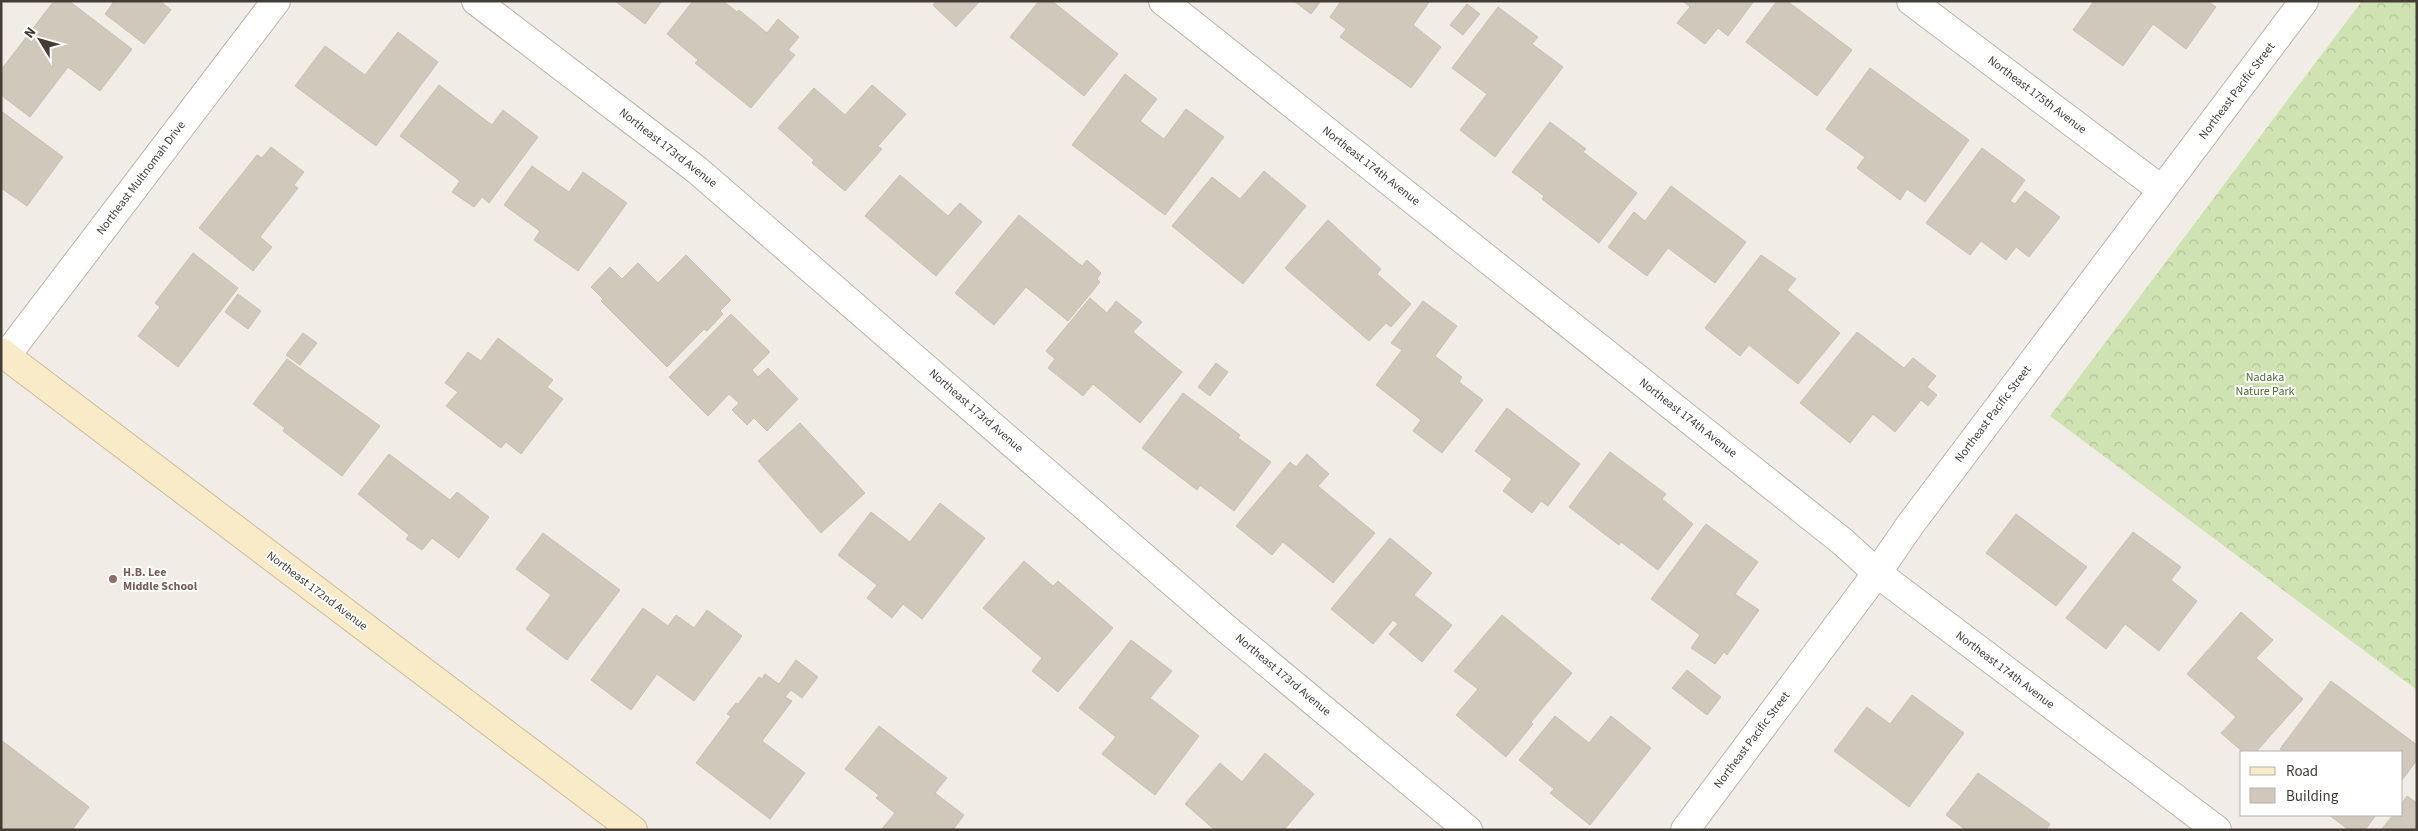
<svg xmlns="http://www.w3.org/2000/svg" width="2418" height="831" font-family="'Source Sans 3',sans-serif">
<style>
.forest{fill:url(#forest-crowns)}
.building{fill:#d1c8bc;stroke:#cbbfb0}
.lines{fill:none;stroke-linecap:round;stroke-linejoin:round}
.street-casing{stroke:#bbb4a9;stroke-width:30}
.secondary-casing{stroke:#cdbc99;stroke-width:30}
.street{stroke:#fff;stroke-width:28}
.secondary{stroke:#f9eac8;stroke-width:28}
.education-dot{fill:#8d6e63;stroke:#fff;stroke-width:2}
.labels{text-anchor:middle;dominant-baseline:central;stroke-width:4;stroke-linejoin:round;paint-order:stroke}
.street-label{font-size:12px;fill:#433d36;stroke:#fff}
.park-label{font-size:12px;fill:#4b6f2f;stroke:#fff}
.education-label{font-size:12px;font-weight:bold;fill:#785e54;stroke:#fff;text-anchor:start}
</style>
<defs>
<pattern id="forest-crowns" width="20" height="18" patternUnits="userSpaceOnUse" patternTransform="scale(1.25)"><rect width="20" height="18" fill="#cfe2b2"/><path d="M2 6a3 3 0 1 1 6 0M12 15a3 3 0 1 1 6 0" fill="none" stroke="#b3c39a"/></pattern>
</defs>
<rect width="100%" height="100%" fill="#f1ede6"/>
<path class="forest" d="M 2362,1 L 2417,1 L 2417,690 L 2050,416 Z"/>
<path class="building" d="M 54,1 L 69,1 L 132,49 L 100,91 L 68,67 L 30,117 L 1,95 L 1,70 Z
M 111,1 L 160,1 L 171,10 L 144,44 L 105,14 L 113,3 Z
M 615,1 L 662,1 L 645,24 Z
M 693,1 L 723,1 L 737,12 L 739,10 L 767,33 L 778,19 L 799,37 L 788,50 L 795,55 L 751,108 L 695,63 L 698,60 L 667,34 Z
M 937,1 L 980,1 L 956,27 L 933,5 Z
M 1039,1 L 1052,1 L 1118,54 L 1084,96 L 1010,37 Z
M 1294,1 L 1321,1 L 1311,14 Z
M 1341,1 L 1430,1 L 1413,25 L 1441,47 L 1411,88 L 1340,37 L 1346,29 L 1330,17 Z
M 1683,1 L 1754,1 L 1728,36 L 1718,28 L 1705,44 L 1677,23 L 1690,7 Z
M 1777,1 L 1787,1 L 1852,50 L 1817,96 L 1746,42 Z
M 2094,1 L 2207,1 L 2216,7 L 2186,49 L 2153,24 L 2123,66 L 2073,30 Z
M 1467,4 L 1480,14 L 1463,35 L 1450,25 Z
M 1498,7 L 1538,37 L 1532,44 L 1563,67 L 1495,157 L 1460,130 L 1487,94 L 1452,68 Z
M 398,32 L 438,62 L 376,146 L 295,86 L 325,46 L 365,75 Z
M 1870,68 L 1969,140 L 1925,202 L 1907,189 L 1900,200 L 1857,168 L 1865,157 L 1826,129 Z
M 1125,74 L 1157,99 L 1140,121 L 1164,139 L 1186,109 L 1224,137 L 1165,215 L 1072,145 Z
M 439,85 L 492,125 L 503,110 L 538,137 L 489,203 L 482,197 L 474,207 L 452,192 L 460,181 L 400,136 Z
M 872,85 L 906,114 L 878,146 L 882,149 L 845,191 L 812,163 L 814,160 L 778,128 L 814,88 L 845,115 Z
M 1,111 L 63,157 L 27,206 L 1,188 Z
M 1550,122 L 1586,149 L 1583,152 L 1637,193 L 1599,243 L 1542,199 L 1544,196 L 1512,172 Z
M 271,147 L 304,172 L 294,185 L 298,188 L 260,237 L 272,247 L 253,271 L 199,228 L 257,155 L 262,158 Z
M 1982,148 L 2025,180 L 2010,201 L 2015,204 L 2025,191 L 2060,217 L 2029,257 L 2016,247 L 2006,260 L 1981,241 L 1970,255 L 1926,223 Z
M 532,166 L 569,192 L 583,172 L 627,203 L 578,271 L 534,240 L 540,231 L 504,205 Z
M 1264,171 L 1306,206 L 1243,284 L 1172,226 L 1212,177 L 1240,199 Z
M 900,175 L 948,216 L 960,203 L 982,222 L 936,276 L 865,216 Z
M 1671,186 L 1746,242 L 1715,283 L 1668,248 L 1647,276 L 1608,247 L 1634,212 L 1645,221 Z
M 1019,215 L 1082,266 L 1087,260 L 1101,273 L 1097,279 L 1100,282 L 1068,321 L 1026,287 L 994,325 L 955,293 Z
M 1328,220 L 1381,269 L 1377,274 L 1411,304 L 1391,327 L 1386,323 L 1369,341 L 1285,268 Z
M 193,253 L 238,288 L 178,367 L 138,336 L 160,307 L 155,303 Z
M 686,255 L 731,300 L 720,311 L 723,314 L 707,331 L 704,329 L 667,367 L 601,301 L 603,299 L 591,287 L 610,267 L 622,279 L 638,263 L 658,283 Z
M 1761,255 L 1796,279 L 1787,290 L 1840,333 L 1798,384 L 1749,345 L 1740,356 L 1705,328 Z
M 238,294 L 261,311 L 248,329 L 225,312 Z
M 1090,298 L 1107,313 L 1116,301 L 1142,322 L 1133,332 L 1182,372 L 1140,423 L 1093,384 L 1083,396 L 1048,368 L 1055,359 L 1046,351 Z
M 1423,301 L 1457,326 L 1435,356 L 1462,377 L 1459,382 L 1483,400 L 1442,453 L 1413,431 L 1421,420 L 1376,385 L 1402,350 L 1391,343 Z
M 731,314 L 770,352 L 752,370 L 758,377 L 768,368 L 798,399 L 767,431 L 754,418 L 747,425 L 732,410 L 739,403 L 729,394 L 708,416 L 669,377 Z
M 1857,332 L 1904,368 L 1913,358 L 1936,376 L 1927,387 L 1937,395 L 1928,406 L 1921,400 L 1895,432 L 1873,414 L 1850,443 L 1800,403 Z
M 303,333 L 317,343 L 300,365 L 286,355 Z
M 498,338 L 553,380 L 547,387 L 563,399 L 521,454 L 506,442 L 501,448 L 446,406 L 458,392 L 445,383 L 468,352 L 481,361 Z
M 287,359 L 380,426 L 342,476 L 283,431 L 285,428 L 253,404 Z
M 1216,363 L 1228,372 L 1210,396 L 1198,387 Z
M 1183,393 L 1240,435 L 1238,438 L 1271,462 L 1234,511 L 1200,485 L 1197,490 L 1142,448 Z
M 1507,408 L 1580,464 L 1548,506 L 1541,501 L 1532,513 L 1503,491 L 1512,479 L 1475,451 Z
M 800,423 L 865,493 L 821,533 L 758,461 Z
M 1610,452 L 1666,494 L 1662,499 L 1693,524 L 1658,570 L 1621,542 L 1619,545 L 1569,507 Z
M 389,454 L 450,500 L 457,492 L 489,517 L 459,558 L 432,538 L 422,550 L 406,539 L 409,535 L 358,494 Z
M 1307,454 L 1329,474 L 1318,486 L 1375,533 L 1333,583 L 1283,542 L 1272,555 L 1236,526 L 1290,462 L 1296,467 Z
M 940,503 L 985,538 L 922,619 L 903,604 L 892,618 L 867,598 L 877,585 L 838,555 L 871,512 L 910,542 Z
M 2016,514 L 2087,567 L 2056,606 L 1986,553 Z
M 1706,524 L 1758,562 L 1735,594 L 1759,610 L 1727,655 L 1724,652 L 1715,664 L 1691,648 L 1700,635 L 1651,599 Z
M 2133,532 L 2181,567 L 2171,580 L 2197,601 L 2159,651 L 2125,624 L 2106,649 L 2066,618 Z
M 543,533 L 620,590 L 567,660 L 526,629 L 551,595 L 516,569 Z
M 1390,538 L 1432,573 L 1414,595 L 1452,625 L 1422,662 L 1389,634 L 1398,624 L 1393,620 L 1373,644 L 1331,609 Z
M 1024,561 L 1053,586 L 1058,581 L 1113,628 L 1058,692 L 1032,671 L 1042,658 L 983,608 Z
M 643,608 L 668,626 L 676,615 L 694,628 L 707,610 L 742,636 L 694,701 L 657,674 L 631,710 L 591,680 Z
M 2241,612 L 2273,640 L 2256,658 L 2303,699 L 2256,752 L 2243,752 L 2221,733 L 2236,717 L 2187,674 Z
M 1502,615 L 1572,673 L 1531,722 L 1533,724 L 1506,757 L 1456,715 L 1478,689 L 1454,671 Z
M 1131,640 L 1172,671 L 1150,698 L 1199,736 L 1155,795 L 1102,754 L 1116,737 L 1079,708 Z
M 796,660 L 818,677 L 802,698 L 791,690 L 785,697 L 792,701 L 762,741 L 805,773 L 770,819 L 696,763 L 731,716 L 727,714 L 736,703 L 738,704 L 759,677 L 762,679 L 765,674 L 779,684 Z
M 1687,670 L 1721,697 L 1707,715 L 1672,688 Z
M 2331,681 L 2417,745 L 2417,760 L 2402,780 L 2402,752 L 2284,752 L 2280,749 Z
M 1912,695 L 1964,733 L 1909,807 L 1834,751 L 1867,707 L 1890,724 Z
M 1555,716 L 1589,743 L 1611,716 L 1651,748 L 1590,825 L 1550,793 L 1554,789 L 1519,760 Z
M 879,726 L 947,778 L 935,793 L 964,815 L 953,830 L 881,830 L 895,813 L 876,798 L 879,795 L 845,769 Z
M 1,740 L 89,807 L 72,830 L 1,830 Z
M 1265,753 L 1314,794 L 1284,830 L 1215,830 L 1185,804 L 1220,763 L 1242,782 Z
M 1978,773 L 2050,824 L 2046,830 L 1966,830 L 1946,815 Z
M 2407,796 L 2417,803 L 2417,830 L 2381,830 L 2393,815 L 2402,815 L 2402,803 Z
M 2329,815 L 2376,815 L 2365,830 L 2349,830 Z"/>
<g class="lines">
<g class="street-casing">
<path id="street" d="M 476,1 L 697,170 L 1223,626 L 1468,830
M 1163,1 L 1843,542 L 1877,573 L 2217,830
M 1911,1 L 2162,190
M 6,356 L 276,1
M 1685,830 L 1877,573 L 1910,525 L 2304,1"/>
</g>
<g class="secondary-casing">
<path id="secondary" d="M 1,352 L 633,830"/>
</g>
<use href="#street" class="street"/>
<use href="#secondary" class="secondary"/>
</g>
<circle class="education-dot" cx="113" cy="579" r="5"/>
<g class="labels">
<g class="street-label">
<text transform="translate(2237 91) rotate(-53)">Northeast Pacific Street</text>
<text transform="translate(2037 95) rotate(37)">Northeast 175th Avenue</text>
<text transform="translate(668 148) rotate(38)">Northeast 173rd Avenue</text>
<text transform="translate(1371 166) rotate(38)">Northeast 174th Avenue</text>
<text transform="translate(141 178) rotate(-53)">Northeast Multnomah Drive</text>
<text transform="translate(976 411) rotate(41)">Northeast 173rd Avenue</text>
<text transform="translate(1993 414) rotate(-53)">Northeast Pacific Street</text>
<text transform="translate(1688 418) rotate(38)">Northeast 174th Avenue</text>
<text transform="translate(317 591) rotate(37)">Northeast 172nd Avenue</text>
<text transform="translate(2005 670) rotate(37)">Northeast 174th Avenue</text>
<text transform="translate(1283 675) rotate(40)">Northeast 173rd Avenue</text>
<text transform="translate(1752 740) rotate(-53)">Northeast Pacific Street</text>
</g>
<g class="park-label">
<text x="2265" y="377">Nadaka<tspan x="2265" dy="14">Nature Park</tspan></text>
</g>
<g class="education-label">
<text x="123" y="572">H.B. Lee<tspan x="123" dy="14">Middle School</tspan></text>
</g>
</g>
<rect width="2418" height="831" fill="none" stroke="#433d36" stroke-width="5"/>
<rect x="2240" y="751" width="162" height="65" fill="#ffffff" stroke="#b4b1af"/>
<rect x="2250" y="767" width="25" height="8" fill="#f9eac8" stroke="#b4b1af"/>
<text x="2286" y="776" font-size="15" fill="#433d36">Road</text>
<rect x="2250" y="788" width="25" height="15" fill="#d1c8bc" stroke="#b4b1af"/>
<text x="2286" y="801" font-size="15" fill="#433d36">Building</text>
<g transform="translate(40 40) rotate(307)" stroke="#ffffff" stroke-width="4" paint-order="stroke">
<path d="M0-4L9 19L0 12L-9 19Z" fill="#433d36"/>
<text y="-8" font-size="14" font-weight="bold" text-anchor="middle" fill="#433d36">N</text>
</g>
</svg>
